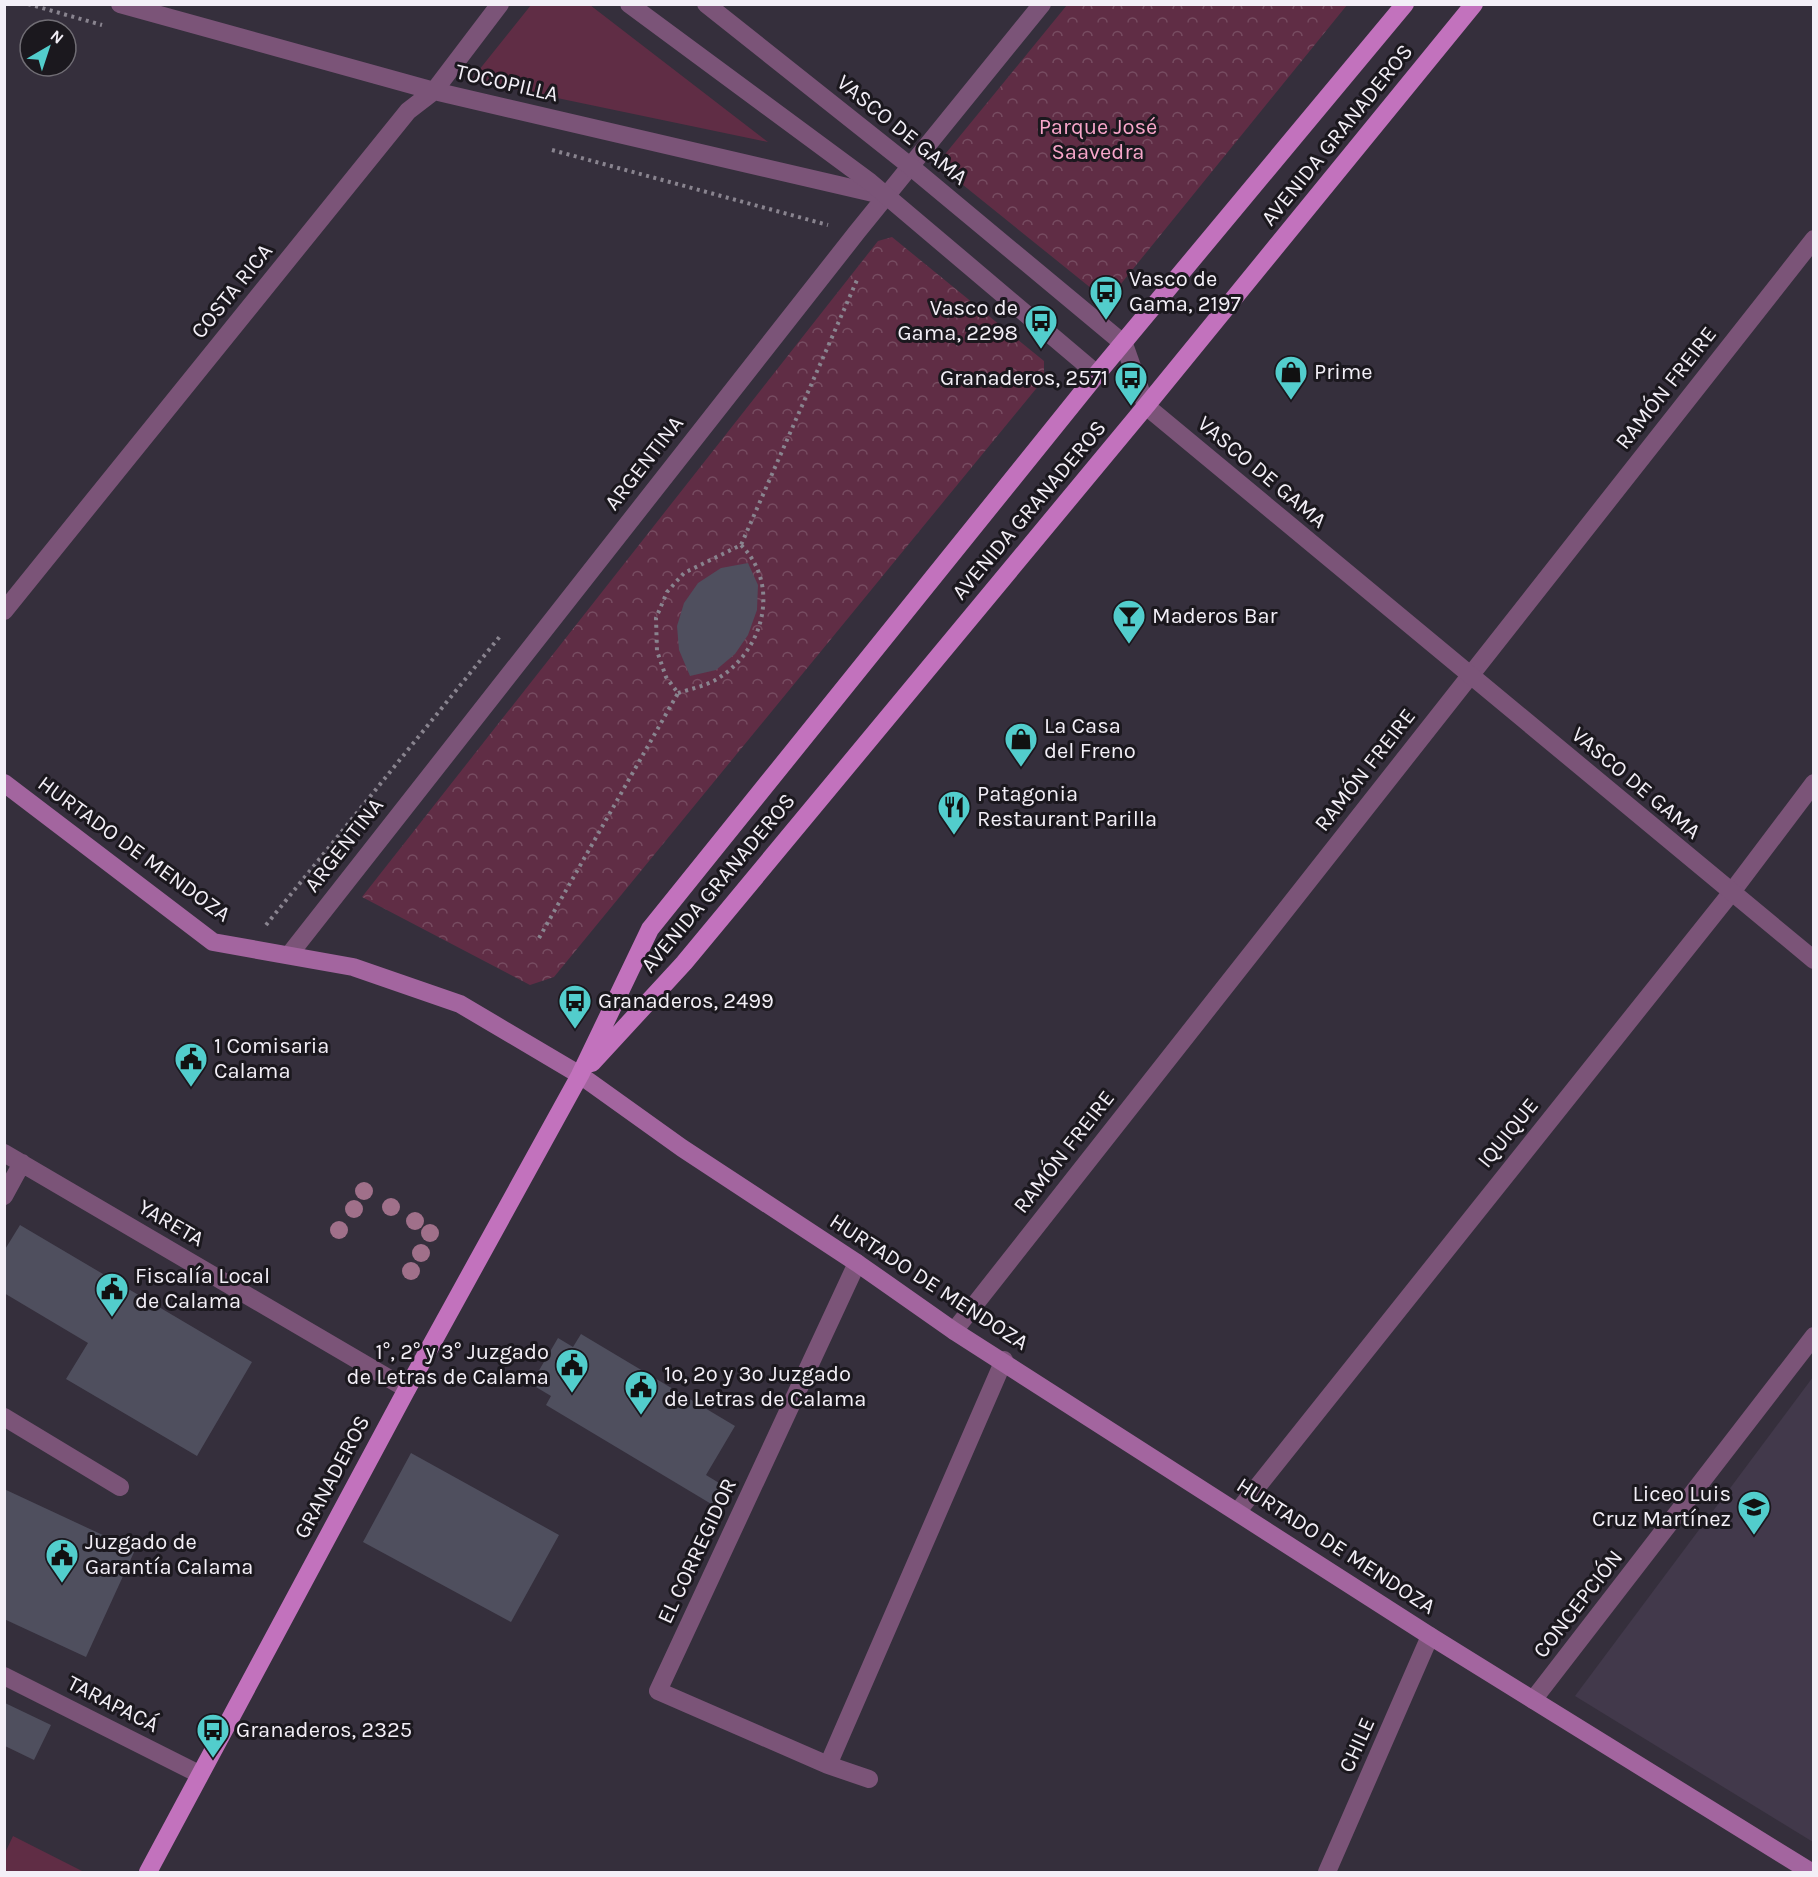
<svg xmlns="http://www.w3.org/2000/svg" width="1818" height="1877" font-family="Karla,sans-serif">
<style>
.built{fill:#42394b}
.grass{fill:#602d45}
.park{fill:url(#park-crowns)}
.building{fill:#4f4f5e}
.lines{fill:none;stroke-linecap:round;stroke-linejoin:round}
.path{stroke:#89848f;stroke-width:4;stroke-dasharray:3 4.5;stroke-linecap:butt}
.service{stroke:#7b5478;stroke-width:18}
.minor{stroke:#7b5478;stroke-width:18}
.tertiary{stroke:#7b5478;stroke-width:18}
.secondary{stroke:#a3659f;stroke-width:18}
.primary{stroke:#c272bd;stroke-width:18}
.tree{fill:#a0708a}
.labels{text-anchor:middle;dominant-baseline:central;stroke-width:6;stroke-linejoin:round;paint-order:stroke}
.street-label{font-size:22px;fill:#f3eff7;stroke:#1b181e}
.park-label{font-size:22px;fill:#f8a6ca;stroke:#1b181e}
.poi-label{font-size:22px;fill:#f3eff7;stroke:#1b181e;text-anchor:start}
</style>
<defs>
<pattern id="park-crowns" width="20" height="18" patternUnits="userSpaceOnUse" patternTransform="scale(1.5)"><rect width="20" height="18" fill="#602d45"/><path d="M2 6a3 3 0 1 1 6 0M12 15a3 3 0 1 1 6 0" fill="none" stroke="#774c61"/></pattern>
</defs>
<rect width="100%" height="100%" fill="#352f3c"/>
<path class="built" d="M 1813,1377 L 1813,1842 L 1575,1696 Z"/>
<path class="grass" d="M 531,5 L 590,5 L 768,142 L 471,80 Z
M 13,1836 L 84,1872 L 5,1872 L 5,1853 Z"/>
<path class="park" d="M 1067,5 L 1347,5 L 1107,301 L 937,164 Z
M 892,237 L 1044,361 L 1044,379 L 554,977 L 530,985 L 362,897 L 878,241 Z"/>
<path class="building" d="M 748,563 L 758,585 L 757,610 L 748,635 L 735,654 L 716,670 L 690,676 L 679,650 L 677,626 L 684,603 L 698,583 L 721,568 Z
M 20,1225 L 252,1362 L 197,1456 L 66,1379 L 88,1343 L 4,1293 L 4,1251 Z
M 581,1334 L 735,1426 L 706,1475 L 724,1486 L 713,1505 L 546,1405 L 551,1396 L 531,1384 L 558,1338 L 573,1347 Z
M 411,1453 L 559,1535 L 511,1622 L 363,1542 Z
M 4,1489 L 135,1550 L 86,1657 L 4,1619 Z
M 5,1703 L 51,1725 L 34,1760 L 5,1746 Z"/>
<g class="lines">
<path class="path" d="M 28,4 L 102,25
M 552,150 L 828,225
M 678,693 C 690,689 706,686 717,679 C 764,651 781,585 741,545
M 266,925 L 501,635
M 539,938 L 678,693 L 666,677 L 657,651 L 656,618 L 667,592 L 684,573 L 741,545 L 857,280"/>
<path class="service" d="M 4,1417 L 120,1487"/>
<path class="minor" d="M 120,4 L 434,91 L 886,196
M 4,611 L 408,111 L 434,91 L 500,4
M 289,955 L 857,232 L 1042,4
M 4,1153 L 407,1389
M 4,1196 L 22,1163
M 857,1263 L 658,1691 L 828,1765 L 1004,1360
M 954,1331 L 1814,239
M 1238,1511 L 1731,893 L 1814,783
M 1533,1700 L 1814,1336
M 828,1765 L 869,1779
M 1327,1872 L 1430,1636"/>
<path class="tertiary" d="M 629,4 L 870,182 L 1097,374
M 706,4 L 910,166 L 1124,344 L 1146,406 L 1814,960
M 4,1676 L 199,1774"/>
<path class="secondary" d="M 4,783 L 213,942 L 353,967 L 460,1004 L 580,1075 L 682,1148 L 857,1263 L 954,1331 L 1430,1636 L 1811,1872"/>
<path class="primary" d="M 592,1063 L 684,963 L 1146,406 L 1474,4
M 148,1872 L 407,1389 L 580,1075 L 650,929 L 1097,374 L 1405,4"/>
</g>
<g class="tree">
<circle cx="364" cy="1191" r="9"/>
<circle cx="391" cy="1207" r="9"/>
<circle cx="354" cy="1209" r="9"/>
<circle cx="415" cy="1221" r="9"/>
<circle cx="339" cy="1230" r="9"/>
<circle cx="430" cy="1233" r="9"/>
<circle cx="421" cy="1253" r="9"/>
<circle cx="411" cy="1271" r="9"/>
</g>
<defs>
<g id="bus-pin" transform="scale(1.725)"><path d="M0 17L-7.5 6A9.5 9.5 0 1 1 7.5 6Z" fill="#52cdcc" stroke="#1b181e"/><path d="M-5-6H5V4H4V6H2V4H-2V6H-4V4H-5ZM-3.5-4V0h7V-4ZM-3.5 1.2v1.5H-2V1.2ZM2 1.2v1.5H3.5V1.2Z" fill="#111"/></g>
<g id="shop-pin" transform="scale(1.725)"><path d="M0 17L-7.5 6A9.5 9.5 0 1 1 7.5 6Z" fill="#52cdcc" stroke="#1b181e"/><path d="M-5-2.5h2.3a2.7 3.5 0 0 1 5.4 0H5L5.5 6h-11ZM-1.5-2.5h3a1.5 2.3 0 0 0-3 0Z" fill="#111"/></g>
<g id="bar-pin" transform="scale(1.725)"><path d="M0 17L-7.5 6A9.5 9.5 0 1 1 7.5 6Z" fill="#52cdcc" stroke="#1b181e"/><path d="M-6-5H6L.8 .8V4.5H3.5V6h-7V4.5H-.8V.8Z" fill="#111"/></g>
<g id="restaurant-pin" transform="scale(1.725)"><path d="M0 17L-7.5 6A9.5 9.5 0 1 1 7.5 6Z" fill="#52cdcc" stroke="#1b181e"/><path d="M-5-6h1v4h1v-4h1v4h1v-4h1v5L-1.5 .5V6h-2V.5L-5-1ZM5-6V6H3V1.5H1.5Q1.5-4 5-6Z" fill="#111"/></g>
<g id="civic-pin" transform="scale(1.725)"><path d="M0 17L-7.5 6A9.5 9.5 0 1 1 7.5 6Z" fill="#52cdcc" stroke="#1b181e"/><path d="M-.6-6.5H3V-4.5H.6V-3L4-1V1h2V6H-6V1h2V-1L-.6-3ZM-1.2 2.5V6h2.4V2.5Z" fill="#111"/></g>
<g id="school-pin" transform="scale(1.725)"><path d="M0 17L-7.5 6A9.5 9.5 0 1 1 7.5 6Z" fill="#52cdcc" stroke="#1b181e"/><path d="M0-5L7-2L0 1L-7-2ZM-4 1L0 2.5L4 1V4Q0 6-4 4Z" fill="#111"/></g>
</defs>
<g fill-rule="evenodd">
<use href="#bus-pin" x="1106" y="292"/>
<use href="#bus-pin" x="1041" y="321"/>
<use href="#shop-pin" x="1291" y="372"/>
<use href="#bus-pin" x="1131" y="378"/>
<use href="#bar-pin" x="1129" y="616"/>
<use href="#shop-pin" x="1021" y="739"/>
<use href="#restaurant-pin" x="954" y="807"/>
<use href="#bus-pin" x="575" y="1001"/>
<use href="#civic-pin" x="191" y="1059"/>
<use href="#civic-pin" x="112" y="1289"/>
<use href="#civic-pin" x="572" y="1365"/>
<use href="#civic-pin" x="641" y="1387"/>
<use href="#school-pin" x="1754" y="1507"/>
<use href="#civic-pin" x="62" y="1555"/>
<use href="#bus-pin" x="213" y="1730"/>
</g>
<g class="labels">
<g class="street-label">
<text transform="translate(507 83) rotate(13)">TOCOPILLA</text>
<text transform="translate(902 130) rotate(39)">VASCO DE GAMA</text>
<text transform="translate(1337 135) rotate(-51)">AVENIDA GRANADEROS</text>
<text transform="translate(232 291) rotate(-51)">COSTA RICA</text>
<text transform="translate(1666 388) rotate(-52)">RAMÓN FREIRE</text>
<text transform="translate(644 463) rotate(-52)">ARGENTINA</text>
<text transform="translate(1262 472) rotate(40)">VASCO DE GAMA</text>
<text transform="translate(1029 510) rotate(-50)">AVENIDA GRANADEROS</text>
<text transform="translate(1365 770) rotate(-52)">RAMÓN FREIRE</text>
<text transform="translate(1636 783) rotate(40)">VASCO DE GAMA</text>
<text transform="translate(344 845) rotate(-52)">ARGENTINA</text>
<text transform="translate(134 849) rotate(36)">HURTADO DE MENDOZA</text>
<text transform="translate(718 883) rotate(-50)">AVENIDA GRANADEROS</text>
<text transform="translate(1508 1133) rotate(-51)">IQUIQUE</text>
<text transform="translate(1064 1152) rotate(-52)">RAMÓN FREIRE</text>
<text transform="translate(171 1223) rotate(30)">YARETA</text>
<text transform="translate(929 1282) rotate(33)">HURTADO DE MENDOZA</text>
<text transform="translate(332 1477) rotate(-62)">GRANADEROS</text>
<text transform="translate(1336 1546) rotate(33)">HURTADO DE MENDOZA</text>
<text transform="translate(697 1551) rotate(-65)">EL CORREGIDOR</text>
<text transform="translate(1578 1604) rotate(-52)">CONCEPCIÓN</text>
<text transform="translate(113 1704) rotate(27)">TARAPACÁ</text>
<text transform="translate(1357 1745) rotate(-66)">CHILE</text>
</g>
<g class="park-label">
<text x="1098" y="127">Parque José<tspan x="1098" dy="25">Saavedra</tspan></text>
</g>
<g class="poi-label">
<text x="1129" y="279">Vasco de<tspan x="1129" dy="25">Gama, 2197</tspan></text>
<text x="1018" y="308" text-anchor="end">Vasco de<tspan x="1018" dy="25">Gama, 2298</tspan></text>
<text x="1314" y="372">Prime</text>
<text x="1108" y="378" text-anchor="end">Granaderos, 2571</text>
<text x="1152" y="616">Maderos Bar</text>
<text x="1044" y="726">La Casa<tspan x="1044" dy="25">del Freno</tspan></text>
<text x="977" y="794">Patagonia<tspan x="977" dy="25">Restaurant Parilla</tspan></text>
<text x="598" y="1001">Granaderos, 2499</text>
<text x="214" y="1046">1 Comisaria<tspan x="214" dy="25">Calama</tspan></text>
<text x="135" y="1276">Fiscalía Local<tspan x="135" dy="25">de Calama</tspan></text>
<text x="549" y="1352" text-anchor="end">1°, 2° y 3° Juzgado<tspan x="549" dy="25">de Letras de Calama</tspan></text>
<text x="664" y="1374">1º, 2º y 3º Juzgado<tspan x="664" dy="25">de Letras de Calama</tspan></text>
<text x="1731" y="1494" text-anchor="end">Liceo Luis<tspan x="1731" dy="25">Cruz Martínez</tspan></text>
<text x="85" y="1542">Juzgado de<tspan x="85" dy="25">Garantía Calama</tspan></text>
<text x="236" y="1730">Granaderos, 2325</text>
</g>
</g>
<rect width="1818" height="1877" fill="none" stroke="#f3eff7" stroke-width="12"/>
<g transform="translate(48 48) rotate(39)"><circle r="28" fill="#1b181e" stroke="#716e75" stroke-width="1.5"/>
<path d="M0-4.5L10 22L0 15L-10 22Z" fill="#52cdcc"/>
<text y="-9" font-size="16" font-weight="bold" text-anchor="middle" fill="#f3eff7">N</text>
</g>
</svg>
